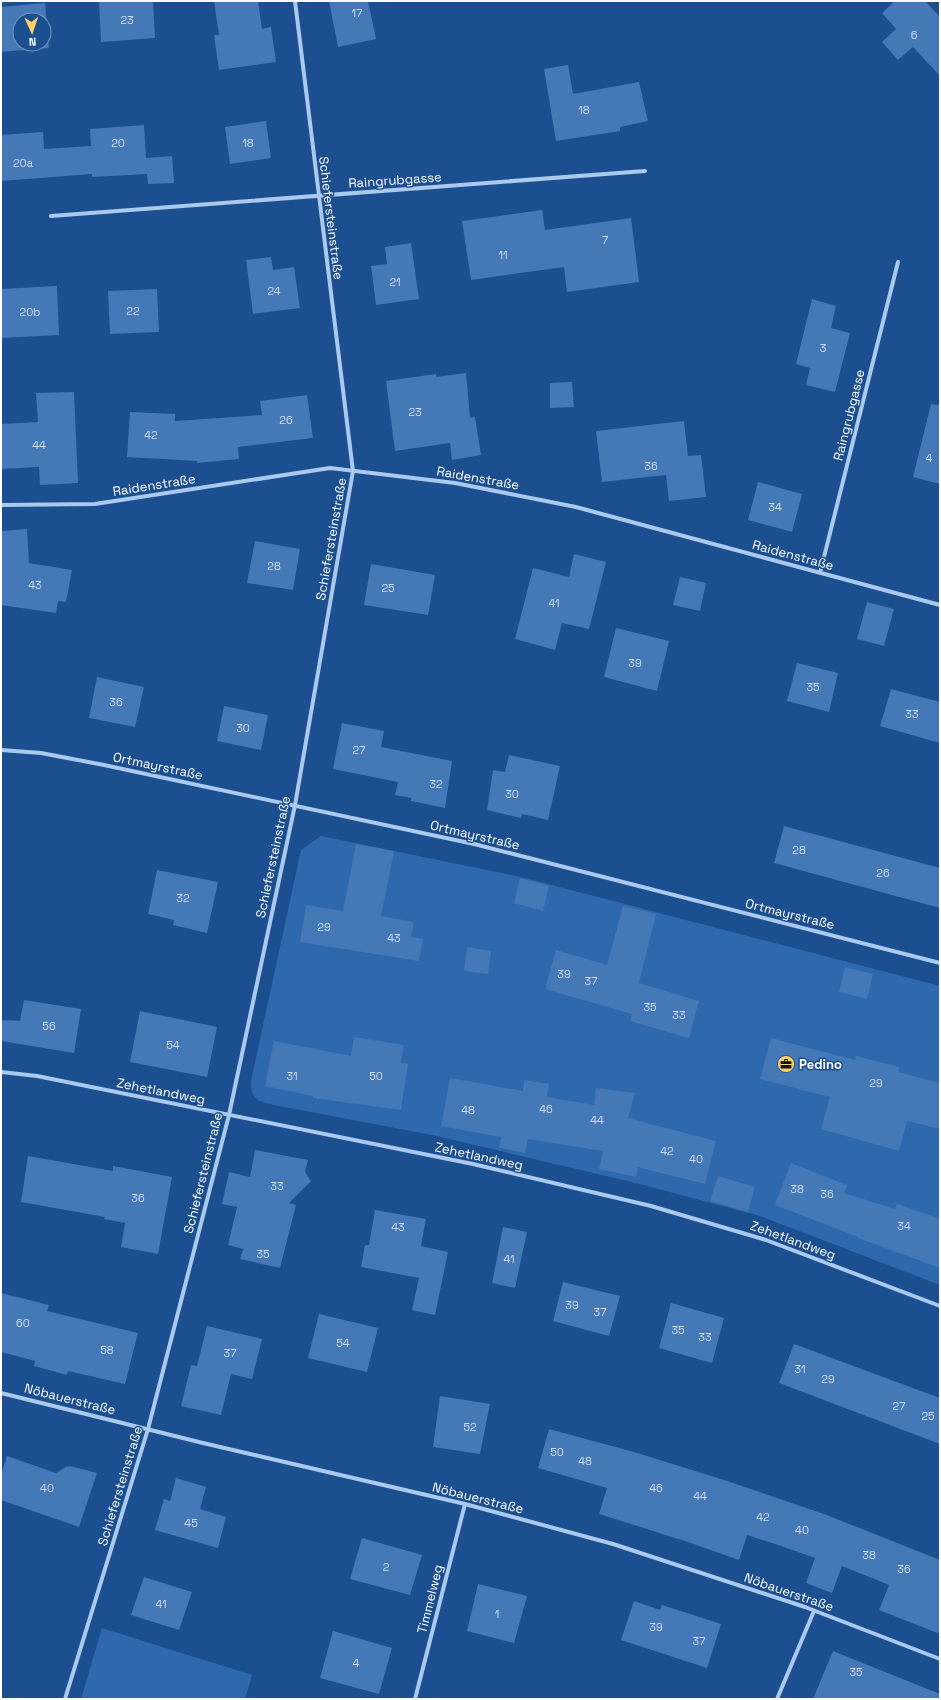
<svg xmlns="http://www.w3.org/2000/svg" width="941" height="1700" font-family="'Space Grotesk',sans-serif">
<style>
.green{fill:#2e69ad}
.building{fill:#4478b7;fill-rule:evenodd}
.lines{fill:none;stroke-linecap:round;stroke-linejoin:round}
.street{stroke:#a9c9ee;stroke-width:4}
.labels{text-anchor:middle;dominant-baseline:central;stroke-width:3;stroke-linejoin:round;paint-order:stroke}
.number-label{font-size:11px;fill:#d0dded}
.street-label{font-size:13px;fill:#fff;stroke:#1b4f8f}
.poi-label{font-size:13px;font-weight:bold;fill:#fff;stroke:#1b4f8f;text-anchor:start}
</style>
<rect width="100%" height="100%" fill="#1b4f8f"/>
<path class="green" d="M 321,836 L 521,877 L 940,986 L 940,1285 L 760,1216 L 636,1183 L 432,1135 L 274,1105 C 257,1100 251,1100 251,1081 L 301,850 Z
M 102,1628 L 252,1675 L 245,1699 L 81,1699 Z"/>
<path class="building" d="M 99,1 L 153,1 L 155,38 L 101,42 Z
M 214,1 L 258,1 L 262,29 L 271,27 L 276,62 L 219,70 L 214,35 L 219,35 Z
M 329,1 L 368,1 L 376,39 L 338,47 Z
M 895,1 L 925,1 L 940,17 L 940,76 L 913,47 L 898,60 L 882,42 L 896,29 L 882,13 Z
M 45,3 L 49,48 L 1,52 L 1,7 ZM 20,20 L 44,20 L 44,44 L 20,44 Z
M 568,65 L 573,94 L 639,82 L 648,121 L 620,127 L 620,131 L 556,141 L 544,69 Z
M 266,121 L 271,158 L 230,164 L 225,127 Z
M 144,125 L 146,158 L 172,156 L 174,183 L 148,184 L 147,174 L 92,177 L 92,174 L 1,181 L 1,135 L 43,132 L 44,149 L 91,146 L 90,129 Z
M 542,210 L 545,230 L 631,218 L 639,282 L 567,292 L 564,267 L 471,280 L 462,221 Z
M 411,243 L 419,299 L 376,305 L 371,266 L 387,264 L 385,247 Z
M 271,257 L 273,270 L 294,267 L 300,308 L 253,314 L 246,260 Z
M 57,286 L 59,335 L 1,338 L 1,289 Z
M 157,289 L 159,332 L 110,334 L 108,291 Z
M 812,299 L 836,306 L 831,328 L 850,333 L 835,392 L 806,385 L 810,368 L 796,364 Z
M 466,373 L 470,418 L 475,417 L 481,455 L 452,460 L 450,443 L 395,451 L 386,381 L 436,374 L 436,377 Z
M 572,382 L 574,407 L 550,408 L 550,383 Z
M 74,392 L 78,483 L 40,485 L 39,467 L 1,469 L 1,424 L 38,422 L 36,393 Z
M 307,395 L 313,438 L 238,447 L 239,459 L 197,463 L 197,461 L 127,457 L 130,412 L 175,414 L 175,421 L 262,415 L 260,401 Z
M 931,404 L 940,405 L 940,484 L 913,477 Z
M 684,421 L 688,456 L 701,455 L 706,497 L 669,501 L 666,475 L 602,482 L 596,431 Z
M 758,482 L 802,494 L 792,532 L 748,520 Z
M 27,529 L 29,563 L 72,570 L 66,602 L 58,601 L 56,613 L 1,605 L 1,531 Z
M 255,541 L 300,549 L 293,590 L 247,583 Z
M 574,554 L 606,562 L 589,629 L 562,623 L 555,650 L 515,639 L 533,568 L 569,577 Z
M 371,564 L 435,575 L 428,615 L 364,605 Z
M 680,577 L 706,583 L 700,611 L 673,605 Z
M 867,602 L 894,609 L 884,646 L 857,639 Z
M 616,628 L 669,641 L 657,691 L 604,677 Z
M 797,663 L 838,673 L 829,712 L 787,701 Z
M 97,677 L 144,687 L 135,727 L 89,718 Z
M 891,689 L 940,702 L 940,743 L 880,726 Z
M 224,706 L 268,715 L 261,750 L 217,741 Z
M 342,723 L 384,731 L 381,747 L 452,761 L 445,808 L 411,801 L 411,798 L 395,795 L 398,782 L 333,769 Z
M 509,755 L 560,766 L 548,820 L 522,814 L 521,818 L 487,810 L 493,770 L 505,772 Z
M 784,826 L 940,868 L 940,908 L 774,863 Z
M 356,844 L 394,851 L 381,916 L 414,922 L 411,937 L 423,939 L 419,961 L 300,942 L 306,905 L 343,911 Z
M 157,870 L 218,882 L 207,933 L 173,925 L 174,920 L 148,914 Z
M 520,878 L 549,886 L 543,911 L 514,903 Z
M 623,906 L 656,914 L 639,983 L 699,1001 L 689,1038 L 630,1021 L 632,1014 L 545,989 L 556,950 L 607,965 Z
M 467,947 L 491,951 L 488,974 L 464,971 Z
M 845,967 L 873,974 L 867,999 L 839,992 Z
M 24,1000 L 81,1009 L 74,1053 L 1,1041 L 1,1020 L 20,1021 Z
M 140,1011 L 217,1027 L 207,1077 L 130,1062 Z
M 354,1037 L 404,1045 L 401,1063 L 408,1064 L 401,1110 L 313,1098 L 313,1096 L 265,1086 L 274,1041 L 351,1056 Z
M 771,1038 L 855,1060 L 856,1056 L 899,1067 L 898,1072 L 940,1083 L 940,1129 L 907,1121 L 899,1151 L 821,1129 L 830,1097 L 760,1079 Z
M 450,1078 L 523,1091 L 524,1080 L 549,1084 L 547,1097 L 594,1105 L 596,1088 L 635,1093 L 628,1118 L 716,1141 L 705,1184 L 638,1167 L 636,1177 L 599,1169 L 603,1151 L 528,1139 L 525,1153 L 499,1148 L 501,1137 L 441,1126 Z
M 255,1150 L 308,1160 L 305,1172 L 311,1181 L 289,1203 L 296,1205 L 280,1268 L 240,1259 L 243,1249 L 228,1245 L 237,1207 L 222,1204 L 229,1172 L 250,1177 Z
M 28,1156 L 113,1171 L 113,1166 L 172,1177 L 158,1254 L 121,1247 L 125,1223 L 104,1219 L 105,1217 L 21,1202 Z
M 791,1163 L 847,1185 L 844,1193 L 895,1209 L 897,1204 L 940,1219 L 940,1268 L 858,1238 L 858,1237 L 775,1205 Z
M 718,1176 L 755,1187 L 748,1212 L 710,1201 Z
M 375,1210 L 426,1219 L 421,1246 L 448,1252 L 435,1315 L 412,1310 L 419,1278 L 361,1267 L 365,1245 L 369,1245 Z
M 503,1227 L 527,1232 L 515,1288 L 492,1283 Z
M 563,1282 L 620,1296 L 609,1336 L 553,1321 Z
M 1,1293 L 49,1305 L 47,1311 L 138,1333 L 125,1384 L 68,1371 L 67,1375 L 34,1366 L 35,1361 L 1,1352 Z
M 671,1303 L 724,1318 L 712,1363 L 659,1348 Z
M 319,1314 L 378,1328 L 367,1372 L 308,1358 Z
M 207,1326 L 262,1339 L 252,1379 L 231,1374 L 221,1415 L 181,1406 L 191,1365 L 197,1366 Z
M 794,1344 L 940,1398 L 940,1444 L 779,1383 Z
M 440,1396 L 490,1404 L 480,1454 L 433,1447 Z
M 549,1429 L 634,1452 L 724,1480 L 824,1514 L 940,1560 L 940,1634 L 879,1610 L 889,1585 L 842,1566 L 832,1593 L 806,1583 L 815,1558 L 781,1546 L 747,1535 L 739,1560 L 685,1541 L 599,1514 L 607,1488 L 538,1468 Z
M 7,1456 L 56,1473 L 66,1467 L 70,1466 L 97,1473 L 79,1527 L 1,1500 L 1,1475 Z
M 176,1478 L 206,1487 L 200,1509 L 226,1517 L 218,1548 L 155,1530 L 164,1499 L 170,1501 Z
M 362,1538 L 422,1555 L 410,1595 L 350,1579 Z
M 144,1577 L 192,1592 L 179,1630 L 131,1615 Z
M 478,1584 L 527,1596 L 514,1643 L 467,1631 Z
M 634,1601 L 660,1610 L 662,1605 L 721,1624 L 707,1668 L 621,1640 Z
M 333,1631 L 392,1648 L 379,1694 L 320,1678 Z
M 833,1651 L 940,1694 L 940,1699 L 813,1699 Z"/>
<g class="lines">
<path class="street" d="M 51,216 L 645,171
M 1,505 L 95,504 L 330,468 L 455,483 L 576,507 L 940,605
M 820,573 L 898,262
M 1,750 L 41,753 L 104,765 L 474,844 L 940,963
M 1,1072 L 37,1076 L 473,1164 L 651,1206 L 766,1240 L 940,1306
M 1,1393 L 203,1443 L 465,1504 L 613,1544 L 805,1607 L 940,1659
M 65,1699 L 148,1429 L 229,1115 L 295,805 L 353,471 L 295,1
M 415,1699 L 465,1504
M 777,1699 L 814,1611"/>
</g>
<defs>
<g id="office-disc" transform="scale(0.9)"><circle r="9.5" fill="#ffd166" stroke="#1b4f8f"/><path d="M-6-3h4V-5.5h4V-3h4V5H-6ZM-1-4.5V-3h2v-1.5ZM-6 0V1H6V0Z" fill="#111"/></g>
</defs>
<g fill-rule="evenodd">
<use href="#office-disc" x="786" y="1064"/>
</g>
<g class="labels">
<g class="number-label">
<text x="357" y="13">17</text>
<text x="127" y="20">23</text>
<text x="914" y="35">6</text>
<text x="584" y="110">18</text>
<text x="118" y="143">20</text>
<text x="248" y="143">18</text>
<text x="23" y="163">20a</text>
<text x="605" y="240">7</text>
<text x="503" y="255">11</text>
<text x="395" y="282">21</text>
<text x="274" y="291">24</text>
<text x="133" y="311">22</text>
<text x="30" y="312">20b</text>
<text x="823" y="348">3</text>
<text x="415" y="412">23</text>
<text x="286" y="420">26</text>
<text x="151" y="435">42</text>
<text x="39" y="445">44</text>
<text x="929" y="458">4</text>
<text x="651" y="466">36</text>
<text x="775" y="507">34</text>
<text x="274" y="566">28</text>
<text x="35" y="585">43</text>
<text x="388" y="588">25</text>
<text x="554" y="603">41</text>
<text x="635" y="663">39</text>
<text x="813" y="687">35</text>
<text x="116" y="702">36</text>
<text x="912" y="714">33</text>
<text x="243" y="728">30</text>
<text x="359" y="750">27</text>
<text x="436" y="784">32</text>
<text x="512" y="794">30</text>
<text x="799" y="850">28</text>
<text x="883" y="873">26</text>
<text x="183" y="898">32</text>
<text x="324" y="927">29</text>
<text x="394" y="938">43</text>
<text x="564" y="974">39</text>
<text x="591" y="981">37</text>
<text x="650" y="1007">35</text>
<text x="679" y="1015">33</text>
<text x="49" y="1026">56</text>
<text x="173" y="1045">54</text>
<text x="292" y="1076">31</text>
<text x="376" y="1076">50</text>
<text x="876" y="1083">29</text>
<text x="546" y="1109">46</text>
<text x="468" y="1110">48</text>
<text x="597" y="1120">44</text>
<text x="667" y="1151">42</text>
<text x="696" y="1159">40</text>
<text x="277" y="1186">33</text>
<text x="797" y="1189">38</text>
<text x="827" y="1194">36</text>
<text x="138" y="1198">36</text>
<text x="904" y="1226">34</text>
<text x="398" y="1227">43</text>
<text x="263" y="1254">35</text>
<text x="509" y="1259">41</text>
<text x="572" y="1305">39</text>
<text x="600" y="1312">37</text>
<text x="23" y="1323">60</text>
<text x="678" y="1330">35</text>
<text x="705" y="1337">33</text>
<text x="343" y="1343">54</text>
<text x="107" y="1350">58</text>
<text x="230" y="1353">37</text>
<text x="800" y="1369">31</text>
<text x="828" y="1379">29</text>
<text x="899" y="1406">27</text>
<text x="928" y="1416">25</text>
<text x="470" y="1427">52</text>
<text x="557" y="1452">50</text>
<text x="585" y="1461">48</text>
<text x="47" y="1488">40</text>
<text x="656" y="1488">46</text>
<text x="700" y="1496">44</text>
<text x="763" y="1517">42</text>
<text x="191" y="1523">45</text>
<text x="802" y="1530">40</text>
<text x="869" y="1555">38</text>
<text x="386" y="1567">2</text>
<text x="904" y="1569">36</text>
<text x="161" y="1604">41</text>
<text x="497" y="1614">1</text>
<text x="656" y="1627">39</text>
<text x="699" y="1641">37</text>
<text x="356" y="1663">4</text>
<text x="856" y="1672">35</text>
</g>
<g class="street-label">
<text transform="translate(395 180) rotate(-4)">Raingrubgasse</text>
<text transform="translate(331 218) rotate(83)">Schiefersteinstraße</text>
<text transform="translate(849 415) rotate(-76)">Raingrubgasse</text>
<text transform="translate(478 478) rotate(10)">Raidenstraße</text>
<text transform="translate(154 485) rotate(-9)">Raidenstraße</text>
<text transform="translate(331 539) rotate(-80)">Schiefersteinstraße</text>
<text transform="translate(793 555) rotate(15)">Raidenstraße</text>
<text transform="translate(158 766) rotate(12)">Ortmayrstraße</text>
<text transform="translate(475 835) rotate(13)">Ortmayrstraße</text>
<text transform="translate(273 857) rotate(-78)">Schiefersteinstraße</text>
<text transform="translate(790 914) rotate(14)">Ortmayrstraße</text>
<text transform="translate(161 1091) rotate(11)">Zehetlandweg</text>
<text transform="translate(479 1156) rotate(12)">Zehetlandweg</text>
<text transform="translate(203 1173) rotate(-76)">Schiefersteinstraße</text>
<text transform="translate(793 1240) rotate(20)">Zehetlandweg</text>
<text transform="translate(70 1399) rotate(14)">Nöbauerstraße</text>
<text transform="translate(120 1486) rotate(-73)">Schiefersteinstraße</text>
<text transform="translate(478 1498) rotate(14)">Nöbauerstraße</text>
<text transform="translate(789 1592) rotate(19)">Nöbauerstraße</text>
<text transform="translate(430 1599) rotate(-76)">Timmelweg</text>
</g>
<g class="poi-label">
<text x="799" y="1064">Pedino</text>
</g>
</g>
<rect width="941" height="1700" fill="none" stroke="#ffffff" stroke-width="4"/>
<g transform="translate(32 32) rotate(177)"><circle r="19" fill="#1b4f8f" stroke="#7695bc"/>
<path d="M0-3L7 15L0 10L-7 15Z" fill="#ffd166"/>
<text y="-6" font-size="11" font-weight="bold" text-anchor="middle" fill="#ffffff">N</text>
</g>
</svg>
